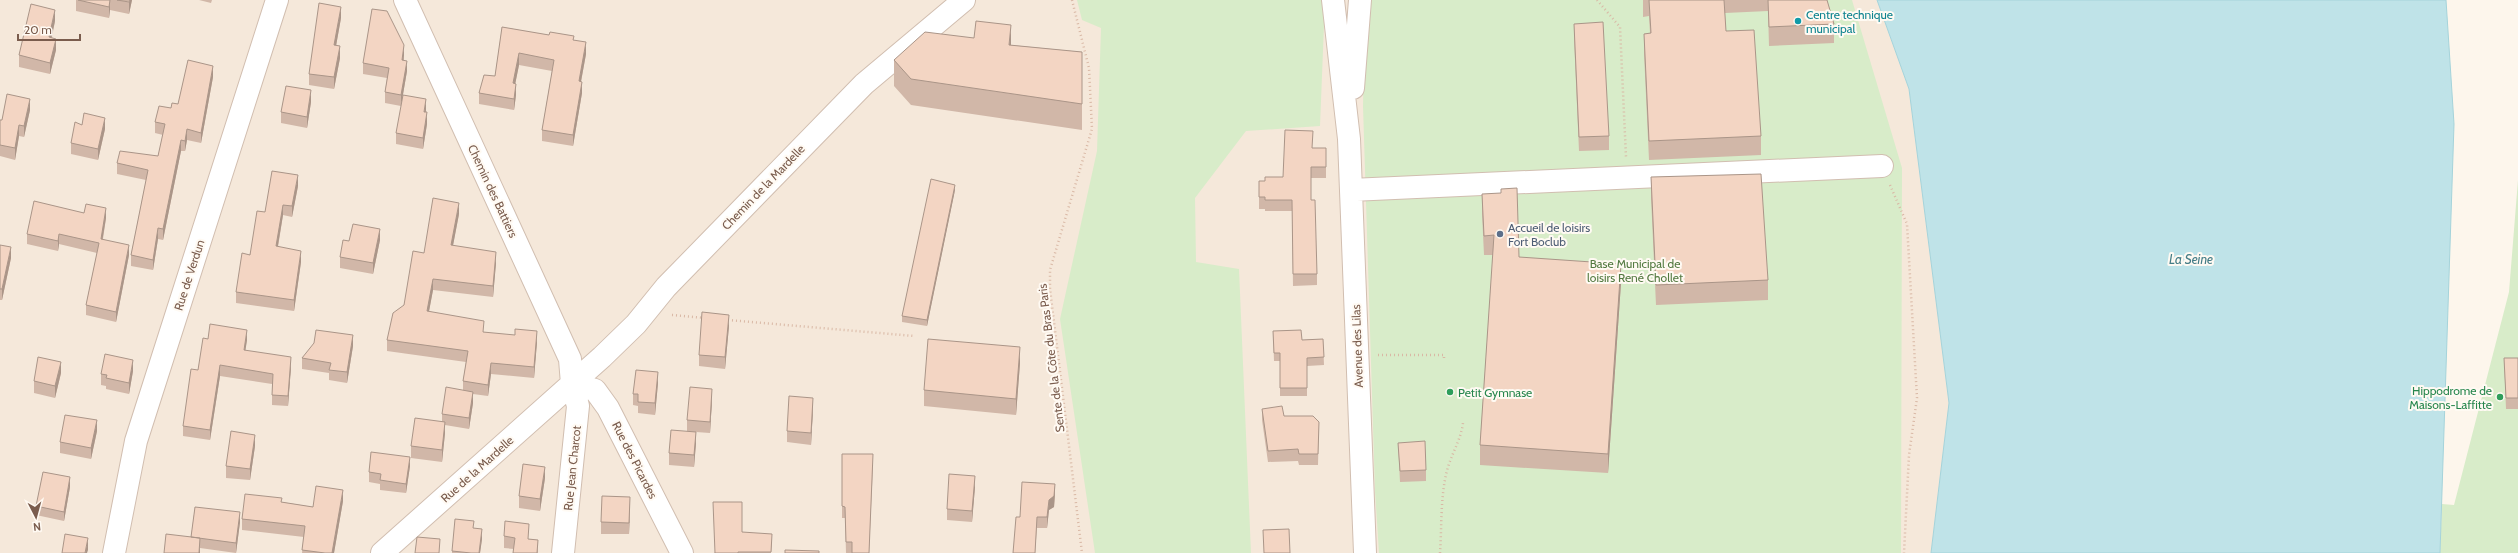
<svg xmlns="http://www.w3.org/2000/svg" width="2518" height="553" font-family="Cabin,sans-serif">
<style>
.residential{fill:#f5e8da}
.green{fill:#d8ecc9}
.water{fill:#bfe3e8;stroke:#a5d3da}
.lines{fill:none;stroke-linecap:round;stroke-linejoin:round}
.minor-casing{stroke:#d1beb0;stroke-width:24}
.path{stroke:#d9b8a5;stroke-width:2.5;stroke-dasharray:1 3;stroke-linecap:butt}
.minor{stroke:#fff;stroke-width:22}
.wall{fill:#d1b7a8}
.shaded-wall{fill:#aa9588}
.building{fill:#f3d5c3;stroke:#aa9588}
.culture-dot{fill:#0f9aa8;stroke:#fffaf3;stroke-width:1.5}
.service-dot{fill:#5c6f8a;stroke:#fffaf3;stroke-width:1.5}
.leisure-dot{fill:#2e9e5b;stroke:#fffaf3;stroke-width:1.5}
.labels{text-anchor:middle;dominant-baseline:central;stroke-width:4;stroke-linejoin:round;paint-order:stroke}
.culture-label{font-size:12px;fill:#0d838f;stroke:#fffaf3;text-anchor:start}
.street-label{font-size:12px;fill:#7a5c4d;stroke:#fffaf3}
.service-label{font-size:12px;fill:#4e5e75;stroke:#fffaf3;text-anchor:start}
.park-label{font-size:12px;fill:#537a41;stroke:#fffaf3}
.leisure-label{font-size:12px;fill:#27864d;stroke:#fffaf3;text-anchor:end}
.water-label{font-size:13px;font-style:italic;fill:#437c86;stroke:#fffaf3}
</style>
<rect width="100%" height="100%" fill="#fdf6ec"/>
<path class="residential" d="M 0,0 L 1877,0 L 1909,89 L 1949,403 L 1931,553 L 0,553 Z"/>
<path class="green" d="M 1077,0 L 1325,0 L 1320,126 L 1246,131 L 1195,198 L 1196,262 L 1239,269 L 1251,553 L 1095,553 L 1060,319 L 1097,151 L 1101,28 L 1082,20 Z
M 1365,0 L 1852,0 L 1902,168 L 1901,553 L 1379,553 L 1375,491 L 1363,106 Z
M 2518,180 L 2518,553 L 2440,553 L 2442,504 L 2454,505 L 2509,292 Z"/>
<path class="water" d="M 1877,0 L 2446,0 L 2454,124 L 2440,553 L 1931,553 L 1949,403 L 1909,89 Z"/>
<g class="lines">
<g class="minor-casing">
<path id="minor" d="M 405,0 L 570,359 L 572,384 L 578,406 L 563,553
M 1333,0 L 1349,139 L 1365,553
M 1353,88 L 1360,0
M 1351,190 L 1882,166
M 572,384 L 595,390 L 608,408 L 682,553
M 114,553 L 136,441 L 277,0
M 382,553 L 602,357 L 636,324 L 666,287 L 864,84 L 964,0"/>
</g>
<path class="path" d="M 1072,0 L 1089,68 L 1092,129 L 1050,270 L 1050,289 L 1082,553
M 1597,0 L 1620,27 L 1626,157
M 1890,185 L 1907,224 L 1917,398 L 1909,455 L 1904,553
M 672,315 L 705,318
M 728,320 L 914,336
M 1378,355 L 1444,355 L 1444,360
M 1440,553 C 1442,525 1440,494 1448,467 C 1453,451 1461,439 1463,423"/>
<use href="#minor" class="minor"/>
</g>
<path class="wall" d="M 76,0 L 132,0 L 129,14 L 110,10 L 109,18 L 76,11 Z
M 199,0 L 212,0 L 211,3 Z
M 1643,0 L 1827,0 L 1834,24 L 1834,43 L 1769,46 L 1768,11 L 1725,13 L 1726,31 L 1761,136 L 1761,155 L 1649,160 L 1644,53 L 1644,34 L 1650,33 L 1649,16 L 1643,17 Z
M 341,18 L 336,46 L 340,58 L 334,89 L 309,85 L 309,74 Z
M 55,21 L 52,37 L 56,50 L 50,74 L 19,67 L 19,55 Z
M 1574,24 L 1609,136 L 1609,150 L 1579,151 L 1574,38 Z
M 502,27 L 574,40 L 586,54 L 581,82 L 582,93 L 573,146 L 542,141 L 542,130 L 552,71 L 519,65 L 515,84 L 516,95 L 514,110 L 479,104 L 479,93 L 495,76 Z
M 1011,45 L 1082,52 L 1082,130 L 911,105 L 894,86 L 894,60 Z
M 404,55 L 404,60 L 407,71 L 401,106 L 385,103 L 385,92 L 387,78 L 363,74 L 363,63 Z
M 213,77 L 201,143 L 187,140 L 185,151 L 181,151 L 163,240 L 158,239 L 153,270 L 131,266 L 131,255 L 146,180 L 117,174 L 117,163 L 158,156 L 163,135 L 155,133 L 155,122 L 171,108 L 178,104 Z
M 311,102 L 307,128 L 281,123 L 281,112 Z
M 30,110 L 24,137 L 19,136 L 15,160 L 0,156 L 0,120 L 2,120 Z
M 426,110 L 426,112 L 427,124 L 423,149 L 396,144 L 396,133 Z
M 82,125 L 105,129 L 98,160 L 71,154 L 71,143 Z
M 1313,148 L 1326,148 L 1326,178 L 1311,178 L 1311,200 L 1317,274 L 1317,285 L 1293,286 L 1292,211 L 1265,211 L 1265,209 L 1259,209 L 1259,181 L 1265,181 L 1283,177 Z
M 1651,177 L 1768,280 L 1768,300 L 1656,305 L 1651,197 Z
M 298,186 L 292,217 L 283,215 L 278,247 L 301,262 L 294,311 L 236,303 L 236,292 L 265,212 Z
M 955,190 L 927,326 L 902,322 L 902,316 Z
M 1482,194 L 1519,257 L 1621,283 L 1608,473 L 1480,465 L 1480,445 L 1493,255 L 1484,255 L 1482,213 Z
M 84,213 L 106,218 L 103,239 L 129,255 L 116,322 L 86,315 L 86,305 L 97,253 L 59,244 L 58,251 L 27,244 L 27,234 Z
M 459,214 L 453,245 L 496,263 L 493,297 L 433,290 L 429,311 L 484,332 L 537,342 L 534,378 L 491,374 L 488,396 L 473,394 L 473,403 L 469,429 L 445,425 L 445,433 L 442,462 L 411,458 L 411,446 L 442,422 L 442,414 L 463,390 L 463,381 L 466,362 L 387,351 L 387,340 L 404,305 L 424,253 Z
M 380,240 L 373,274 L 340,268 L 340,257 L 349,241 Z
M 0,245 L 11,258 L 2,300 L 0,300 Z
M 729,326 L 725,369 L 699,366 L 699,355 Z
M 1273,331 L 1302,340 L 1323,339 L 1324,365 L 1307,366 L 1307,396 L 1280,396 L 1280,361 L 1274,361 Z
M 208,339 L 247,340 L 245,350 L 291,367 L 288,406 L 272,405 L 272,384 L 220,376 L 210,440 L 183,436 L 183,426 L 198,370 Z
M 353,346 L 347,383 L 329,380 L 329,373 L 302,369 L 302,358 Z
M 2504,358 L 2518,358 L 2518,409 L 2506,409 Z
M 1020,363 L 1016,415 L 924,406 L 924,390 Z
M 133,371 L 129,394 L 106,389 L 106,386 L 101,385 L 101,374 Z
M 61,373 L 55,398 L 34,393 L 34,381 Z
M 658,383 L 655,415 L 638,413 L 638,406 L 633,405 L 633,394 Z
M 712,400 L 710,433 L 696,432 L 696,443 L 694,467 L 669,465 L 669,453 L 687,431 L 687,420 Z
M 813,409 L 811,445 L 787,442 L 787,431 Z
M 1262,409 L 1284,416 L 1319,422 L 1318,465 L 1299,465 L 1298,461 L 1268,462 L 1262,420 Z
M 97,431 L 91,459 L 60,453 L 60,442 Z
M 1398,443 L 1426,470 L 1426,481 L 1400,482 Z
M 255,446 L 250,480 L 226,478 L 226,466 Z
M 842,454 L 873,465 L 869,553 L 846,553 L 845,518 L 842,518 Z
M 410,466 L 406,493 L 380,490 L 380,484 L 369,482 L 369,472 Z
M 545,478 L 540,511 L 519,508 L 519,496 Z
M 70,487 L 64,521 L 36,515 L 36,506 Z
M 975,487 L 972,522 L 947,520 L 947,509 Z
M 1055,494 L 1054,507 L 1049,510 L 1047,528 L 1037,528 L 1035,553 L 1013,553 L 1020,517 Z
M 343,501 L 334,553 L 302,553 L 304,537 L 242,530 L 242,519 L 282,502 L 313,507 Z
M 195,507 L 240,522 L 236,553 L 200,548 L 200,553 L 164,553 L 191,537 Z
M 630,508 L 629,534 L 601,534 L 601,522 Z
M 474,528 L 482,539 L 480,553 L 452,553 L 452,551 Z
M 742,532 L 772,544 L 771,553 L 714,553 Z
M 504,536 L 529,539 L 538,540 L 538,553 L 513,553 L 514,549 L 504,548 Z"/>
<path class="shaded-wall" d="M 110,0 L 110,10 L 109,18 L 109,7 Z
M 130,0 L 132,0 L 129,14 L 129,2 Z
M 341,7 L 341,18 L 334,57 L 334,45 Z
M 55,10 L 55,21 L 49,48 L 49,37 Z
M 1011,25 L 1011,51 L 1009,45 Z
M 56,39 L 56,50 L 50,74 L 50,63 Z
M 586,42 L 586,54 L 579,92 L 579,81 Z
M 404,45 L 404,55 L 402,70 L 402,60 Z
M 340,46 L 340,58 L 334,89 L 334,77 Z
M 519,53 L 519,65 L 513,95 L 513,83 Z
M 407,61 L 407,71 L 401,106 L 401,95 Z
M 213,66 L 213,77 L 201,143 L 201,133 Z
M 582,82 L 582,93 L 573,146 L 573,135 Z
M 516,84 L 516,95 L 514,110 L 514,99 Z
M 311,90 L 311,102 L 307,128 L 307,117 Z
M 30,99 L 30,110 L 24,137 L 24,126 Z
M 426,99 L 426,110 L 424,123 L 424,112 Z
M 427,112 L 427,124 L 423,149 L 423,138 Z
M 105,118 L 105,129 L 98,160 L 98,149 Z
M 19,125 L 19,136 L 15,160 L 15,148 Z
M 187,129 L 187,140 L 185,151 L 185,141 Z
M 181,140 L 181,151 L 163,240 L 163,229 Z
M 298,175 L 298,186 L 292,217 L 292,206 Z
M 955,185 L 955,190 L 927,326 L 927,320 Z
M 459,203 L 459,214 L 451,256 L 451,245 Z
M 283,205 L 283,215 L 276,257 L 276,246 Z
M 106,208 L 106,218 L 101,248 L 101,239 Z
M 158,228 L 158,239 L 153,270 L 153,260 Z
M 380,229 L 380,240 L 373,274 L 373,263 Z
M 59,234 L 59,244 L 58,251 L 58,241 Z
M 129,245 L 129,255 L 116,322 L 116,312 Z
M 11,247 L 11,258 L 2,300 L 2,289 Z
M 301,251 L 301,262 L 294,311 L 294,300 Z
M 496,252 L 496,263 L 493,297 L 493,286 Z
M 1621,264 L 1621,283 L 1608,473 L 1608,454 Z
M 433,279 L 433,290 L 427,322 L 427,311 Z
M 729,315 L 729,326 L 725,369 L 725,357 Z
M 247,330 L 247,340 L 244,360 L 244,350 Z
M 537,331 L 537,342 L 534,378 L 534,367 Z
M 353,335 L 353,346 L 347,383 L 347,372 Z
M 1020,347 L 1020,363 L 1016,415 L 1016,399 Z
M 291,357 L 291,367 L 288,406 L 288,396 Z
M 133,360 L 133,371 L 129,394 L 129,383 Z
M 61,362 L 61,373 L 55,398 L 55,386 Z
M 491,363 L 491,374 L 488,396 L 488,385 Z
M 220,365 L 220,376 L 210,440 L 210,430 Z
M 658,372 L 658,383 L 655,415 L 655,403 Z
M 712,389 L 712,400 L 710,433 L 710,422 Z
M 473,392 L 473,403 L 469,429 L 469,418 Z
M 813,398 L 813,409 L 811,445 L 811,433 Z
M 97,420 L 97,431 L 91,459 L 91,448 Z
M 445,422 L 445,433 L 442,462 L 442,450 Z
M 696,432 L 696,443 L 694,467 L 694,455 Z
M 255,435 L 255,446 L 250,480 L 250,469 Z
M 410,457 L 410,466 L 406,493 L 406,484 Z
M 545,467 L 545,478 L 540,511 L 540,499 Z
M 975,476 L 975,487 L 972,522 L 972,511 Z
M 70,477 L 70,487 L 64,521 L 64,512 Z
M 1055,484 L 1055,494 L 1054,507 L 1049,510 L 1047,528 L 1047,517 L 1049,500 Z
M 343,490 L 343,501 L 334,553 L 332,553 Z
M 630,497 L 630,508 L 629,534 L 629,523 Z
M 240,512 L 240,522 L 236,553 L 236,543 Z
M 482,529 L 482,539 L 480,553 L 479,553 Z
M 88,538 L 88,550 L 87,553 L 85,553 Z
M 200,538 L 200,553 L 199,553 Z"/>
<path class="building" d="M 78,0 L 110,0 L 109,7 Z
M 117,0 L 130,0 L 129,2 Z
M 1649,0 L 1724,0 L 1726,31 L 1754,30 L 1761,136 L 1649,141 L 1644,34 L 1651,33 Z
M 1768,0 L 1827,0 L 1834,24 L 1769,27 Z
M 319,3 L 341,7 L 334,45 L 340,46 L 334,77 L 309,74 Z
M 31,4 L 55,10 L 49,37 L 56,39 L 50,63 L 19,55 Z
M 372,9 L 387,11 L 404,45 L 402,60 L 407,61 L 401,95 L 385,92 L 389,68 L 363,63 Z
M 976,21 L 1011,25 L 1009,45 L 1082,52 L 1082,104 L 911,79 L 894,60 L 925,32 L 974,38 Z
M 1603,22 L 1609,136 L 1579,137 L 1574,24 Z
M 502,27 L 549,35 L 550,32 L 574,36 L 573,40 L 586,42 L 579,81 L 582,82 L 573,135 L 542,130 L 554,60 L 519,53 L 513,83 L 516,84 L 514,99 L 479,93 L 484,75 L 495,76 Z
M 188,60 L 213,66 L 201,133 L 187,129 L 185,141 L 181,140 L 163,229 L 158,228 L 153,260 L 131,255 L 148,170 L 117,163 L 120,151 L 158,156 L 165,124 L 155,122 L 159,106 L 171,108 L 172,103 L 178,104 Z
M 286,86 L 311,90 L 307,117 L 281,112 Z
M 7,94 L 30,99 L 24,126 L 19,125 L 15,148 L 0,145 L 0,120 L 2,120 Z
M 403,95 L 426,99 L 424,112 L 427,112 L 423,138 L 396,133 Z
M 84,113 L 105,118 L 98,149 L 71,143 L 75,122 L 82,125 Z
M 1285,130 L 1313,131 L 1312,148 L 1326,148 L 1326,167 L 1311,167 L 1311,200 L 1315,200 L 1317,274 L 1293,274 L 1292,200 L 1265,200 L 1265,197 L 1259,197 L 1259,181 L 1265,181 L 1265,177 L 1283,177 Z
M 272,171 L 298,175 L 292,206 L 283,205 L 276,246 L 301,251 L 294,300 L 236,292 L 242,253 L 250,255 L 257,211 L 265,212 Z
M 1761,174 L 1768,280 L 1656,285 L 1651,177 Z
M 931,179 L 955,185 L 927,320 L 902,316 Z
M 1517,188 L 1519,257 L 1621,264 L 1608,454 L 1480,445 L 1494,235 L 1484,236 L 1482,194 L 1501,193 L 1501,189 Z
M 433,198 L 459,203 L 451,245 L 496,252 L 493,286 L 433,279 L 427,311 L 484,321 L 483,332 L 515,335 L 515,329 L 537,331 L 534,367 L 491,363 L 488,385 L 463,381 L 468,351 L 387,340 L 393,313 L 404,305 L 413,251 L 424,253 Z
M 34,201 L 84,213 L 86,204 L 106,208 L 101,239 L 129,245 L 116,312 L 86,305 L 99,243 L 59,234 L 58,241 L 27,234 Z
M 353,224 L 380,229 L 373,263 L 340,257 L 343,240 L 349,241 Z
M 0,245 L 11,247 L 2,289 L 0,289 Z
M 702,312 L 729,315 L 725,357 L 699,355 Z
M 210,324 L 247,330 L 244,350 L 291,357 L 288,396 L 272,395 L 273,374 L 220,365 L 210,430 L 183,426 L 191,369 L 198,370 L 203,338 L 208,339 Z
M 316,330 L 353,335 L 347,372 L 329,370 L 331,363 L 302,358 L 314,343 Z
M 1301,330 L 1302,340 L 1323,339 L 1324,357 L 1307,358 L 1307,388 L 1280,388 L 1280,353 L 1274,353 L 1273,331 Z
M 928,339 L 1020,347 L 1016,399 L 924,390 Z
M 105,354 L 133,360 L 129,383 L 106,378 L 107,375 L 101,374 Z
M 38,357 L 61,362 L 55,386 L 34,381 Z
M 2504,358 L 2518,358 L 2518,398 L 2506,398 Z
M 636,370 L 658,372 L 655,403 L 638,402 L 638,394 L 633,394 Z
M 446,387 L 473,392 L 469,418 L 442,414 Z
M 690,387 L 712,389 L 710,422 L 687,420 Z
M 789,396 L 813,398 L 811,433 L 787,431 Z
M 1282,406 L 1284,416 L 1313,416 L 1319,422 L 1318,454 L 1299,454 L 1298,449 L 1268,451 L 1262,409 Z
M 65,415 L 97,420 L 91,448 L 60,442 Z
M 415,418 L 445,422 L 442,450 L 411,446 Z
M 671,430 L 696,432 L 694,455 L 669,453 Z
M 231,431 L 255,435 L 250,469 L 226,466 Z
M 1425,441 L 1426,470 L 1400,471 L 1398,443 Z
M 371,452 L 410,457 L 406,484 L 380,480 L 381,474 L 369,472 Z
M 842,454 L 873,454 L 869,553 L 852,553 L 852,542 L 846,542 L 845,507 L 842,506 Z
M 523,464 L 545,467 L 540,499 L 519,496 Z
M 43,472 L 70,477 L 64,512 L 36,506 Z
M 949,474 L 975,476 L 972,511 L 947,509 Z
M 1022,482 L 1055,484 L 1054,496 L 1049,500 L 1047,517 L 1037,517 L 1035,553 L 1013,553 L 1016,517 L 1020,517 Z
M 316,486 L 343,490 L 332,553 L 325,553 L 302,550 L 305,526 L 242,519 L 245,494 L 282,498 L 281,502 L 313,507 Z
M 602,496 L 630,497 L 629,523 L 601,522 Z
M 713,502 L 742,502 L 742,532 L 772,534 L 771,552 L 738,552 L 738,553 L 715,553 Z
M 195,507 L 240,512 L 236,543 L 191,537 Z
M 455,519 L 474,521 L 473,528 L 482,529 L 479,553 L 471,553 L 452,551 Z
M 505,521 L 529,524 L 528,539 L 538,540 L 537,553 L 513,553 L 515,538 L 504,536 Z
M 1289,529 L 1290,553 L 1264,553 L 1263,530 Z
M 65,534 L 88,538 L 85,553 L 62,553 Z
M 166,534 L 200,538 L 199,553 L 164,553 Z
M 417,537 L 440,539 L 439,553 L 415,553 Z
M 785,550 L 819,551 L 819,553 L 785,553 Z"/>
<circle class="culture-dot" cx="1798" cy="21" r="4"/>
<circle class="service-dot" cx="1500" cy="234" r="4"/>
<g class="leisure-dot">
<circle cx="1450" cy="392" r="4"/>
<circle cx="2500" cy="397" r="4"/>
</g>
<g class="labels">
<g class="culture-label">
<text x="1806" y="14">Centre technique<tspan x="1806" dy="14">municipal</tspan></text>
</g>
<g class="street-label">
<text transform="translate(763 187) rotate(-46)">Chemin de la Mardelle</text>
<text transform="translate(493 191) rotate(65)">Chemin des Battiers</text>
<text transform="translate(189 275) rotate(-72)">Rue de Verdun</text>
<text transform="translate(1357 346) rotate(-92)">Avenue des Lilas</text>
<text transform="translate(1051 358) rotate(-97)">Sente de la Côte du Bras Paris</text>
<text transform="translate(635 460) rotate(63)">Rue des Picardes</text>
<text transform="translate(572 468) rotate(-84)">Rue Jean Charcot</text>
<text transform="translate(477 469) rotate(-42)">Rue de la Mardelle</text>
</g>
<g class="service-label">
<text x="1508" y="227">Accueil de loisirs<tspan x="1508" dy="14">Fort Boclub</tspan></text>
</g>
<g class="park-label">
<text x="1635" y="263">Base Municipal de<tspan x="1635" dy="14">loisirs René Chollet</tspan></text>
</g>
<g class="leisure-label">
<text x="2492" y="390">Hippodrome de<tspan x="2492" dy="14">Maisons-Laffitte</tspan></text>
<text x="1458" y="392" text-anchor="start">Petit Gymnase</text>
</g>
<g class="water-label">
<text x="2191" y="259">La Seine</text>
</g>
</g>
<g transform="translate(36 517) rotate(174)" stroke="#fffaf3" stroke-width="3" paint-order="stroke">
<path d="M0-3L7 15L0 10L-7 15Z" fill="#7a5c4d"/>
<text y="-6" font-size="11" font-weight="bold" text-anchor="middle" fill="#7a5c4d">N</text>
</g>
<path d="M18 34v6h62v-6" fill="none" stroke="#7a5c4d" stroke-width="2"/>
<text x="24" y="34" font-size="12" fill="#7a5c4d" stroke="#fffaf3" stroke-width="3" paint-order="stroke">20 m</text>
</svg>
